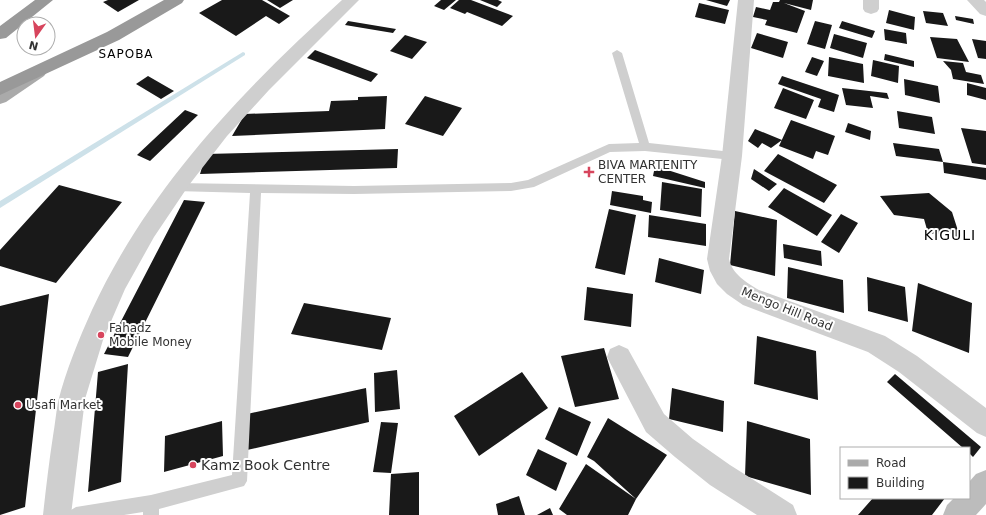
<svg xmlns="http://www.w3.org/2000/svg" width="986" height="515" font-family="'DejaVu Sans',sans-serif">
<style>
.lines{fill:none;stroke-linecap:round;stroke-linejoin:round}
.stream{fill:#cde1e9;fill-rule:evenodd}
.building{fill:#191919}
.lane{fill:#cfcfcf;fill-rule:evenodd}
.street{fill:#cfcfcf;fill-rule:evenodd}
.secondary{fill:#bcbcbc;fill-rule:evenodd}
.primary{fill:#aaa;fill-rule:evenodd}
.highway{fill:#999;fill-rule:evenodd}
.poi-dot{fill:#d7455d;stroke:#fff;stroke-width:1.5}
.labels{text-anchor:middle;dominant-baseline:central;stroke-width:4;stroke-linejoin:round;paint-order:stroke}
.far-quarter-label{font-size:12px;letter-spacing:1px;fill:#000;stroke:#fff}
.poi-label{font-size:12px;fill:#323232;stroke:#fff;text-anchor:start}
.street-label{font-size:12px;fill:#323232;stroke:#fff}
.quarter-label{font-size:14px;letter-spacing:1px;fill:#000;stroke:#fff}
.near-poi-label{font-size:14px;fill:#323232;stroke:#fff;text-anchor:start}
</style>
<rect width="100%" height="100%" fill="#fff"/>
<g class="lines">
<path class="stream" d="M 243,52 L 245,53 L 245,55 L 0,208 L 0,201 Z"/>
</g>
<path class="building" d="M 108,0 L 139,0 L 118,12 L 103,2 Z
M 222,0 L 262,0 L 290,16 L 279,24 L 266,16 L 236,36 L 199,13 Z
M 267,0 L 293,0 L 280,8 Z
M 441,0 L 456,0 L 444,10 L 434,6 Z
M 459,0 L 471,0 L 513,16 L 502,26 L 467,12 L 465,14 L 450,8 Z
M 480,0 L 498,0 L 502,2 L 497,7 Z
M 706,0 L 730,0 L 727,6 Z
M 780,0 L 813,0 L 811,10 L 784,3 L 805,11 L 797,33 L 765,25 L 767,20 L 753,17 L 756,7 L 770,10 L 773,2 L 779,2 Z
M 699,3 L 729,10 L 725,24 L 695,17 Z
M 889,10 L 915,17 L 914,30 L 886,23 Z
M 923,11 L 943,13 L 948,26 L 926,23 Z
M 955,16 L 973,19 L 974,24 L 956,20 Z
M 348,21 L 396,29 L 393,33 L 345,25 Z
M 815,21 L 832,25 L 825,49 L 807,44 Z
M 842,21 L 875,31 L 872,38 L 839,28 Z
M 884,29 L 906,33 L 907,44 L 885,40 Z
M 757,33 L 788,42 L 783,58 L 751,48 Z
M 834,34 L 867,43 L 863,58 L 830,48 Z
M 405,35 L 427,42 L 412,59 L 390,51 Z
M 930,37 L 957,39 L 969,62 L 937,58 Z
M 972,39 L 986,41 L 986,59 L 978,58 Z
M 315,50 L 378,74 L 371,82 L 307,58 Z
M 885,54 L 914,61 L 914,67 L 884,60 Z
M 812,57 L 824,61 L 817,76 L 805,72 Z
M 829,57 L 863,64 L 864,83 L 828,76 Z
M 873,60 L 899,66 L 898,83 L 871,76 Z
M 943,61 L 963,63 L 966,72 L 981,75 L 984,84 L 953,79 L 951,70 Z
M 148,76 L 174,91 L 161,99 L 136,84 Z
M 782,76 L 839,95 L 834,112 L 818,107 L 821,99 L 778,84 Z
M 904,79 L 938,86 L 940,103 L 905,95 Z
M 967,83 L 986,88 L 986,100 L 967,95 Z
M 783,88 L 814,100 L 806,119 L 774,108 Z
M 842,88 L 887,93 L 889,99 L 870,96 L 873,108 L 846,105 Z
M 387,96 L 385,129 L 232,136 L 245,114 L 329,111 L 331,101 L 358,100 L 358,97 Z
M 425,96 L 462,108 L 443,136 L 405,124 Z
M 185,110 L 198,115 L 150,161 L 137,155 Z
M 897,111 L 932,117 L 935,134 L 899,128 Z
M 791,120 L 835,136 L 828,155 L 816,151 L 813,159 L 779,146 Z
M 848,123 L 871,131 L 870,140 L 845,132 Z
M 961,128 L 986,131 L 986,165 L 972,163 Z
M 755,129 L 782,140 L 771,148 L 762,143 L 758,148 L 748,141 Z
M 893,143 L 939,149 L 943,162 L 896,156 Z
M 398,149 L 397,168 L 200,174 L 206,154 Z
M 778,154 L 837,185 L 824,203 L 764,171 Z
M 943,162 L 986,168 L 986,180 L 944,173 Z
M 655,166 L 705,182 L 705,188 L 653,176 Z
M 754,169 L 777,184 L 769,191 L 751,179 Z
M 662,182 L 702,189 L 701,217 L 660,210 Z
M 59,185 L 122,202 L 56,283 L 0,266 L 0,250 Z
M 784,188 L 832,215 L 817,236 L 768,207 Z
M 612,191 L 643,196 L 643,200 L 652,202 L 651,213 L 610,205 Z
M 929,193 L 952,212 L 960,237 L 928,233 L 924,219 L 894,215 L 880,196 Z
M 184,200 L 205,202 L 128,357 L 104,354 Z
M 609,209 L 636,215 L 625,275 L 595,268 Z
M 735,211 L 777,220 L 775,276 L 730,265 Z
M 841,214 L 858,223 L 839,253 L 821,242 Z
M 649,215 L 706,224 L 706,246 L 648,237 Z
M 783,244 L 821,251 L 822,266 L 784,258 Z
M 659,258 L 704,270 L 701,294 L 655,282 Z
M 788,267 L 843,280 L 844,313 L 787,298 Z
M 867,277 L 905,287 L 908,322 L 868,311 Z
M 918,283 L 972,303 L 969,353 L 912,331 Z
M 587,287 L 633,294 L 631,327 L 584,320 Z
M 49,294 L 25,507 L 0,515 L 0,306 Z
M 304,303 L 391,318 L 382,350 L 291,334 Z
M 757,336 L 816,351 L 818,400 L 754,384 Z
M 604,348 L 619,399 L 575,407 L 561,356 Z
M 128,364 L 121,482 L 88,492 L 98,372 Z
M 397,370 L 400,409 L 375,412 L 374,373 Z
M 522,372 L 548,408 L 479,456 L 454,416 Z
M 895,374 L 981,447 L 973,457 L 969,453 L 969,448 L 963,448 L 887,382 Z
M 366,388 L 369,422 L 247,450 L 247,414 Z
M 672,388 L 724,401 L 723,432 L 669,419 Z
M 559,407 L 591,422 L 577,456 L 545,439 Z
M 608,418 L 667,455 L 636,499 L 628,515 L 567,515 L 559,509 L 586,464 L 636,499 L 594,461 L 587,457 Z
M 222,421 L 223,456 L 164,472 L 165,436 Z
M 747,421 L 810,439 L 811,495 L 745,476 Z
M 381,422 L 398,423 L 391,473 L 373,472 Z
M 538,449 L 567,463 L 556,491 L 526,475 Z
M 419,472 L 419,515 L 389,515 L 391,474 Z
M 519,496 L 525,515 L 498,515 L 496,504 Z
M 873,498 L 945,498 L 932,515 L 858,515 Z
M 550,508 L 553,515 L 537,515 Z"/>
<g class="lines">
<path class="lane" d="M 617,50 L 622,53 L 649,143 L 732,152 L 736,153 L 737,156 L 736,159 L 732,160 L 645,151 L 610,152 L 534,187 L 511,191 L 354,194 L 261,193 L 247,481 L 244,486 L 159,509 L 159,515 L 143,515 L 143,512 L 124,515 L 68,515 L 71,510 L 76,507 L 151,495 L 232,475 L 250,193 L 175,191 L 171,190 L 169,187 L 171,184 L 175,183 L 354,186 L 511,183 L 528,180 L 609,144 L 639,143 L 612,53 Z"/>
<path class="street" d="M 342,0 L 359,0 L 269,90 L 227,136 L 189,185 L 154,237 L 125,289 L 103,340 L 85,399 L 71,515 L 43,515 C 46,488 49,462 53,436 C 55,424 56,413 58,402 C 66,370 79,339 92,310 C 149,187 243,90 342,0 Z
M 738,0 L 754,0 L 742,156 L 729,259 C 732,274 747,283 759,290 L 885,336 L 917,356 L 986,408 L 986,437 L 977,433 L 899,372 L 868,352 L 743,305 L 727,294 L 717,284 L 710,271 L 707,259 L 722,156 Z
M 863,0 L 879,0 L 879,9 L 877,12 L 871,14 L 865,12 L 863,9 Z
M 967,0 L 984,0 L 986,2 L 986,16 L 980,14 Z
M 619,345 L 628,349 L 664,414 L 693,439 L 730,465 L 793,505 L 797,515 L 757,515 L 710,485 L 675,457 L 646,432 L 607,357 L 610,349 Z"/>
<path class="secondary" d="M 986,470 L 986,504 L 976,515 L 943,515 L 947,505 L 954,498 L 969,498 L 969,482 L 976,474 Z"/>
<path class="primary" d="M 38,66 L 44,68 L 47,72 L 44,76 L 6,102 L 0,104 L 0,89 L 32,68 Z"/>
<path class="highway" d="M 35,0 L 53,0 L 6,38 L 0,39 L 0,26 Z
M 164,0 L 184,0 L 182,3 L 119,40 L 0,95 L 0,82 L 107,32 Z"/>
</g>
<g class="poi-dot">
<path d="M587 166h4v4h4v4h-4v4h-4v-4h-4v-4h4z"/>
<circle cx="101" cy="335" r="4"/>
<circle cx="18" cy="405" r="4"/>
<circle cx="193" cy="465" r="4"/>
</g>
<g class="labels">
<g class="far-quarter-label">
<text x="126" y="54">SAPOBA</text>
</g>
<g class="poi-label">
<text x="598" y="165">BIVA MARTENITY<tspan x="598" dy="14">CENTER</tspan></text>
<text x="109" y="328">Fahadz<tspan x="109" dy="14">Mobile Money</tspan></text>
<text x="26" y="405">Usafi Market</text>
</g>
<g class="street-label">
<text transform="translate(787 309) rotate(22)">Mengo Hill Road</text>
</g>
<g class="quarter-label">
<text x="950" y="235">KIGULI</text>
</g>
<g class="near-poi-label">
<text x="201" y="465">Kamz Book Centre</text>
</g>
</g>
<rect x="840" y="447" width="130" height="52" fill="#ffffff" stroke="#adadad"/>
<rect x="848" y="460" width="20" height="6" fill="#aaaaaa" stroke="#adadad"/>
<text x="876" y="467" font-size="12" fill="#323232">Road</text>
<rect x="848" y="477" width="20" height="12" fill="#191919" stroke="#adadad"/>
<text x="876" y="487" font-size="12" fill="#323232">Building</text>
<g transform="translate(36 36) rotate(194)"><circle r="19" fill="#ffffff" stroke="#adadad"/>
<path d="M0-3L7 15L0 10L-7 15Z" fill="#d7455d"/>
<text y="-6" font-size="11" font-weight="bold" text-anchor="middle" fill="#323232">N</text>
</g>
</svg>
